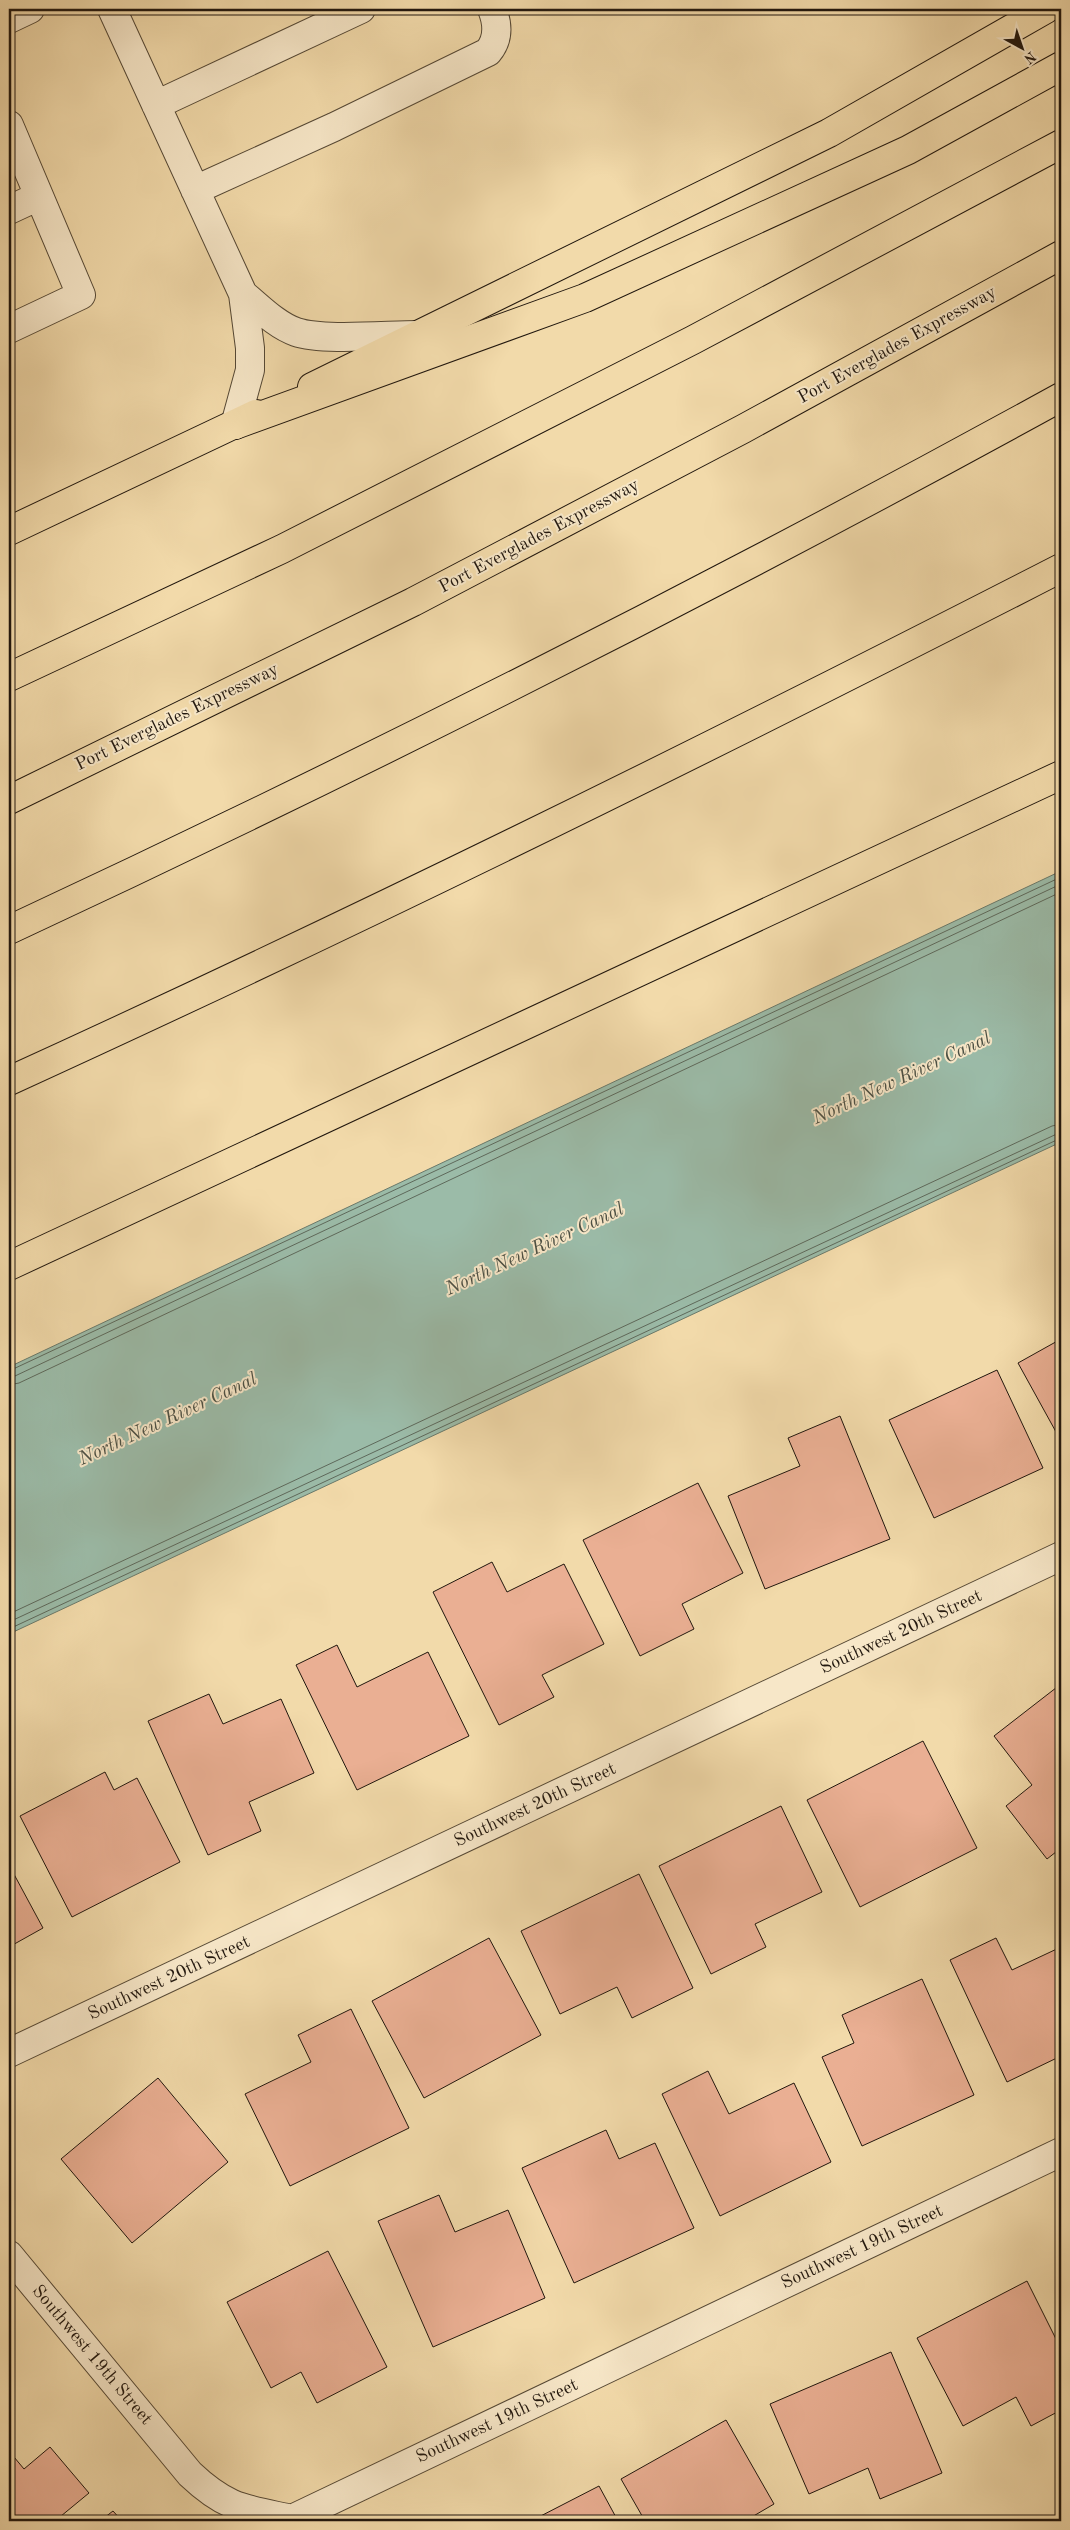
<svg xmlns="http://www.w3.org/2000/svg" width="1070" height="2530" font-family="'Old Standard TT',serif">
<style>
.water{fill:#9bbba8;stroke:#6a796a}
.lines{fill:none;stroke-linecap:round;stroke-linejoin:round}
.shore{stroke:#5e695b;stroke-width:1}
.building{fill:#eaaf93;stroke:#21170e}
.minor-casing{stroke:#554835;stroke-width:30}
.major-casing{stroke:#21170e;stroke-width:30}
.highway-casing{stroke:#21170e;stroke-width:30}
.minor{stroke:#f7e7c8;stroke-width:28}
.major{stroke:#f2daaa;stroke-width:28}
.highway{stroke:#f2daaa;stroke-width:28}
.labels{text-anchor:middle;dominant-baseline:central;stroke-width:4;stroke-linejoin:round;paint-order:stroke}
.street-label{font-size:18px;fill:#21170e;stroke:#f7e7c8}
.water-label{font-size:19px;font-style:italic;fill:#4c5044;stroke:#f7e7c8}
</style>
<rect width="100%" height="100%" fill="#f2daaa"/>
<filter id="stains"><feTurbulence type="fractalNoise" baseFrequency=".004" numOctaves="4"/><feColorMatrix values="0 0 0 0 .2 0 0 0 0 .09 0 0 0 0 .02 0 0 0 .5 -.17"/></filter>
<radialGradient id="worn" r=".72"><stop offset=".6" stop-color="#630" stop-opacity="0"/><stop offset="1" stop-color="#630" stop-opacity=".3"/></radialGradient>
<path class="water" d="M 1061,871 L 1061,1142 L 9,1634 L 9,1367 Z"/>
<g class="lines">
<path class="shore" d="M 9,1371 L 1061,877
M 9,1377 L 15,1376 L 1061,884
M 9,1385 L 19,1383 L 1061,892
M 9,1614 L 1052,1126 L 1061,1124
M 9,1622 L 1061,1132
M 9,1629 L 1061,1138"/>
</g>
<path class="building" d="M 1061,1339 L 1061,1441 L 1018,1363 Z
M 997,1370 L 1043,1468 L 934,1518 L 889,1420 Z
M 840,1416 L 890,1539 L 765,1589 L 728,1496 L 800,1466 L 788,1438 Z
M 698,1483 L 743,1573 L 682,1604 L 694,1629 L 640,1656 L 583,1540 Z
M 492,1562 L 507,1592 L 564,1564 L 604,1644 L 542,1675 L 554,1697 L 499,1725 L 433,1592 Z
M 337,1645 L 357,1687 L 428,1652 L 469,1736 L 357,1790 L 296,1665 Z
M 1061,1684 L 1061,1848 L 1047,1859 L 1006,1806 L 1032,1785 L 994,1736 Z
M 209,1694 L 223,1724 L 281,1699 L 314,1773 L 249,1802 L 261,1831 L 208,1855 L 148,1721 Z
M 923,1741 L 977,1848 L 860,1907 L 807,1800 Z
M 105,1772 L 114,1790 L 137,1778 L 180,1862 L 72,1917 L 20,1816 Z
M 781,1806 L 822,1892 L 755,1924 L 766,1947 L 711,1974 L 659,1866 Z
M 9,1865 L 43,1928 L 9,1947 Z
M 639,1874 L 693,1988 L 632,2018 L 617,1987 L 560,2014 L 521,1931 Z
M 489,1938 L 541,2035 L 424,2098 L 372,2001 Z
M 996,1938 L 1012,1970 L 1061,1947 L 1061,2056 L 1007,2082 L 950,1960 Z
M 922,1979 L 974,2095 L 862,2146 L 822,2057 L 854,2043 L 842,2015 Z
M 351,2009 L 409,2128 L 290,2186 L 245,2094 L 311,2062 L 298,2035 Z
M 708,2071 L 729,2114 L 794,2083 L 831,2162 L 720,2216 L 662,2094 Z
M 158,2078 L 228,2162 L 132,2243 L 61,2159 Z
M 606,2130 L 619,2159 L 655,2143 L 694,2228 L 574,2283 L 522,2168 Z
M 439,2195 L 455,2232 L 508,2210 L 545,2298 L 433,2347 L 378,2221 Z
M 328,2251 L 387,2367 L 317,2403 L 301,2372 L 271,2388 L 227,2302 Z
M 1061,2271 L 1061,2283 L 1056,2273 Z
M 1027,2281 L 1061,2349 L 1061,2410 L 1031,2426 L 1016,2397 L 963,2426 L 917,2338 Z
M 891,2352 L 942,2473 L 880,2499 L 868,2468 L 809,2494 L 770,2404 Z
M 726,2420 L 774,2504 L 745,2521 L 645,2521 L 621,2479 Z
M 50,2447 L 89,2493 L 55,2521 L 9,2521 L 9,2451 L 24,2469 Z
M 599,2486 L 618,2521 L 531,2521 Z
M 113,2511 L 122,2521 L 100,2521 Z"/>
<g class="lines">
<g class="minor-casing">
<path id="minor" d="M 112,9 L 243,294 L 250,348 L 250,370 L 235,425
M 9,19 L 30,9
M 156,105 L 361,9
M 9,125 L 81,295 L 9,329
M 195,190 L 334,127 L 488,52 C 499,39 498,24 492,9
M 9,210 L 39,196
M 243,294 C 259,307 276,325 296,332 C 322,341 387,335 417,335
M 9,2053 L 1061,1556
M 9,2255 L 190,2474 C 227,2509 245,2509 292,2519 L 1061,2152"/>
</g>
<g class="major-casing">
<path id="major" d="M 312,387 L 829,133 L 1046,9
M 9,531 L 256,414
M 9,1266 L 1061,775"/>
</g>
<g class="highway-casing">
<path id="highway" d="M 235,425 L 585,298 L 908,150 L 1061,66
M 9,677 L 282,549 L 693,340 L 1061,144
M 9,800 L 413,602 L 743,429 L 1061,255
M 9,930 C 365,764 717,586 1061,397
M 9,1081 C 364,919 714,746 1061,568"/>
</g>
<use href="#minor" class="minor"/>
<use href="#major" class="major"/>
<use href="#highway" class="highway"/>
</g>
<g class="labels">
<g class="street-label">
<text transform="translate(897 345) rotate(-29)">Port Everglades Expressway</text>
<text transform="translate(539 536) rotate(-28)">Port Everglades Expressway</text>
<text transform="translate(177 717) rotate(-26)">Port Everglades Expressway</text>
<text transform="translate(901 1632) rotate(-25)">Southwest 20th Street</text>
<text transform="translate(535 1805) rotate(-25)">Southwest 20th Street</text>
<text transform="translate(169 1978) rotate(-25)">Southwest 20th Street</text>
<text transform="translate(862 2247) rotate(-25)">Southwest 19th Street</text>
<text transform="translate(92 2355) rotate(50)">Southwest 19th Street</text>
<text transform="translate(497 2421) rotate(-25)">Southwest 19th Street</text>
</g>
<g class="water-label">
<text transform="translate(902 1079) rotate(-25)">North New River Canal</text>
<text transform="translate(535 1250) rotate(-25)">North New River Canal</text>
<text transform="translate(168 1420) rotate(-25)">North New River Canal</text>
</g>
</g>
<rect width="1070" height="2530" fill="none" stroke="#f2daaa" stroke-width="30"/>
<rect x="10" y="10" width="1050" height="2510" fill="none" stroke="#21170e" stroke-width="2.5"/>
<rect x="15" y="15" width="1040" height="2500" fill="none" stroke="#21170e"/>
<g transform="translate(1022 48) rotate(140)" stroke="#f7e7c8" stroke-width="4" paint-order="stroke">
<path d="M0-4L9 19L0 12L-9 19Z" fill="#21170e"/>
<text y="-8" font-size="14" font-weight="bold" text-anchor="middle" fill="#21170e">N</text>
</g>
<rect width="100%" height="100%" filter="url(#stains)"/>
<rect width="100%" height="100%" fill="url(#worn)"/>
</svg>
